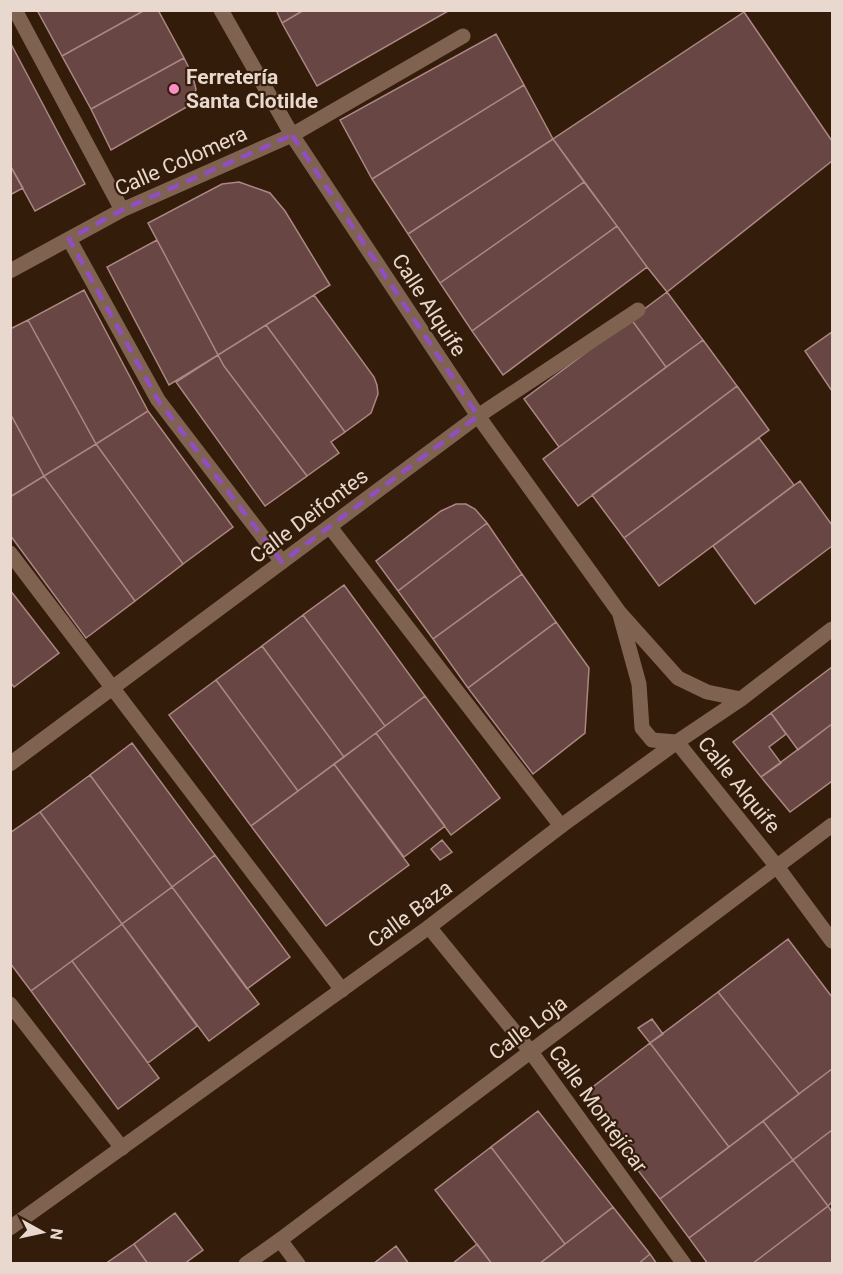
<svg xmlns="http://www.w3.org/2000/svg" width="843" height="1274" font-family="Roboto,sans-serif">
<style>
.building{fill:#674643;stroke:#ac8783;stroke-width:1.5}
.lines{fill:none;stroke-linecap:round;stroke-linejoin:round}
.minor{stroke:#7f6350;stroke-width:15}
.tertiary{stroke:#7f6350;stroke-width:15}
.marked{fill:none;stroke:#914ec2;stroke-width:4.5;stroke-dasharray:12 8;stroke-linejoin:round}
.poi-dot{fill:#fb8fc5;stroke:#331c0a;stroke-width:2}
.labels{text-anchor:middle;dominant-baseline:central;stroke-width:4.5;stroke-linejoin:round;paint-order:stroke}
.poi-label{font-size:21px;font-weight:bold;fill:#e8d8cd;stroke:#331c0a;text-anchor:start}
.street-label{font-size:21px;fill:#e8d8cd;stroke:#331c0a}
</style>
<rect width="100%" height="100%" fill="#331c0a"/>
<path class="building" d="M 37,10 L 145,10 L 62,56 Z
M 145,10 L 158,10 L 184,58 L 91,109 L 62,56 Z
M 276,10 L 304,10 L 282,23 Z
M 304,10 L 450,10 L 317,86 L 282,23 Z
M 744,12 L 832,141 L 832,161 L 667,292 L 647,267 L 553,139 Z
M 496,34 L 524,85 L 372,179 L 340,120 Z
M 11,44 L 85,184 L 35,211 L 10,165 Z
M 184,58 L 192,74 L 196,89 L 192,104 L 111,150 L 91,109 Z
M 524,85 L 553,139 L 408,234 L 372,179 Z
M 553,139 L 584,182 L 440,283 L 408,234 Z
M 10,165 L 23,188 L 10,195 Z
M 239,182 L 270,193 L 285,211 L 330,285 L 218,355 L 148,223 L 222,184 Z
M 584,182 L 617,226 L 472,331 L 440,283 Z
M 617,226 L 647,267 L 503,375 L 472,331 Z
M 157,240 L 218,355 L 169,385 L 107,267 Z
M 84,290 L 148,411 L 96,444 L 28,320 Z
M 667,292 L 703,340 L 666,367 L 631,319 Z
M 314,295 L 374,377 L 377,385 L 378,394 L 371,413 L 345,432 L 266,325 Z
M 631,319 L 666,367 L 559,447 L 524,399 Z
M 28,320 L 96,444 L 44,476 L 10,413 L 10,329 Z
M 266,325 L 345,432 L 331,442 L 339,453 L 307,476 L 224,366 L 218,355 Z
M 832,332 L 832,391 L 805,351 Z
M 703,340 L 737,386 L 578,506 L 543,459 Z
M 218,355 L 224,366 L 307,476 L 265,506 L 176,382 Z
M 737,386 L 769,430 L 624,538 L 592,495 Z
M 148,411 L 233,527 L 183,564 L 96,444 Z
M 10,413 L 44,476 L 10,497 Z
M 759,438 L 794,485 L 659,586 L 624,538 Z
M 96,444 L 183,564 L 135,601 L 44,476 Z
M 44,476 L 135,601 L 86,638 L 10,535 L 10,497 Z
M 800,481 L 832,525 L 832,546 L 755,604 L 713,546 Z
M 456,504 L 466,504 L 475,509 L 487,523 L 398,591 L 376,561 L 441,511 Z
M 487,523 L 522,574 L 433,639 L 398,591 Z
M 522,574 L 556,622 L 468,688 L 433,639 Z
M 344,585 L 425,696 L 385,726 L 303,615 Z
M 10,590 L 59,653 L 14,687 L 10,682 Z
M 303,615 L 385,726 L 344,757 L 262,646 Z
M 556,622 L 589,668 L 585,733 L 533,774 L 468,688 Z
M 262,646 L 344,757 L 298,791 L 216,680 Z
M 832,667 L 832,724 L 798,750 L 771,713 Z
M 216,680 L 298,791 L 251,826 L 169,715 Z
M 425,696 L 500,798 L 451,835 L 376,733 Z
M 771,713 L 786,734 L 769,747 L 781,763 L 761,777 L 733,742 Z
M 832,724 L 832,781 L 790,812 L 761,777 Z
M 376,733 L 445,826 L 404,857 L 334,764 Z
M 132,743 L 215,855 L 172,887 L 90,775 Z
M 334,764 L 409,865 L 326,926 L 251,826 Z
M 90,775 L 172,887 L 122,924 L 40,812 Z
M 40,812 L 122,924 L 31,991 L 10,963 L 10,833 Z
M 442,840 L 452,852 L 440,860 L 431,849 Z
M 215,855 L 290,957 L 247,989 L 172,887 Z
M 172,887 L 259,1004 L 209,1041 L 122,924 Z
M 122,924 L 197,1026 L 148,1063 L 72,961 Z
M 788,939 L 832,997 L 832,1069 L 799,1094 L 718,992 Z
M 72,961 L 159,1078 L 118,1109 L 31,991 Z
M 718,992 L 799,1094 L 729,1147 L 650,1043 Z
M 652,1019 L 663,1034 L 650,1043 L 638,1028 Z
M 650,1043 L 729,1147 L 660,1199 L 581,1096 Z
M 832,1069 L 832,1130 L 793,1160 L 763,1121 Z
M 538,1111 L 613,1207 L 565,1244 L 491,1147 Z
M 763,1121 L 793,1160 L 689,1238 L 660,1199 Z
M 832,1130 L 832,1202 L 828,1206 L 793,1160 Z
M 491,1147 L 565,1244 L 539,1264 L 492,1264 L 435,1190 Z
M 793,1160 L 828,1206 L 752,1264 L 708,1264 L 689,1238 Z
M 828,1206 L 832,1212 L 832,1264 L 752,1264 Z
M 613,1207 L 650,1254 L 638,1264 L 539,1264 Z
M 175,1213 L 203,1250 L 184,1264 L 148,1264 L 134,1244 Z
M 134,1244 L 148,1264 L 105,1264 Z
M 477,1244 L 492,1264 L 452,1264 Z
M 396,1246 L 409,1264 L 373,1264 Z
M 650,1254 L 657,1264 L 638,1264 Z"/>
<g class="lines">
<path class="minor" d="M 15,10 L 122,210
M 69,239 L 158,400 L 282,562
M 10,271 L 122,210 L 292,135 L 463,36
M 330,527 L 561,826
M 10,553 L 342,990
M 677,742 L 778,868 L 832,941
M 10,764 L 478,416 L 638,310
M 429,927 L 531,1052 L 684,1264
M 10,1004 L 122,1148
M 280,1240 L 298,1264"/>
<path class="tertiary" d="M 221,10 L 292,135 L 478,416 L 619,612 L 678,678 L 707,692 L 741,699
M 620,615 L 639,684 L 642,728 L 652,740 L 677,742
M 10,1228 L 429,927 L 561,826 L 677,742 L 741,699 L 832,629
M 246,1264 L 280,1240 L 832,825"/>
</g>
<path class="marked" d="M 292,135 L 478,416 L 282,562 L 158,400 L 69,239 L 122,210 Z"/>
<circle class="poi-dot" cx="174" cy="89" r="6"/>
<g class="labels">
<g class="poi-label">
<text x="186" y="77">Ferretería<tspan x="186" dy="24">Santa Clotilde</tspan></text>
</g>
<g class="street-label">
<text transform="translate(181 161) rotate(-24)">Calle Colomera</text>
<text transform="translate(429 305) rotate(57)">Calle Alquife</text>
<text transform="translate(309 516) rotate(-37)">Calle Deifontes</text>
<text transform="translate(739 785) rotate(51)">Calle Alquife</text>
<text transform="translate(410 914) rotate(-36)">Calle Baza</text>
<text transform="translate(528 1028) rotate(-37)">Calle Loja</text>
<text transform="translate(598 1109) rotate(54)">Calle Montejícar</text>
</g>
</g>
<rect width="843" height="1274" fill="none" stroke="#e8d8cd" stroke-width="24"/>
<g transform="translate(42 1232) rotate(98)" stroke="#331c0a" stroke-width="4.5" paint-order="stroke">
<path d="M0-4.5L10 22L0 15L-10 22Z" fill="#e8d8cd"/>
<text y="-9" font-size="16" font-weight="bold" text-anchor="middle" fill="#e8d8cd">N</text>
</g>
</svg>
